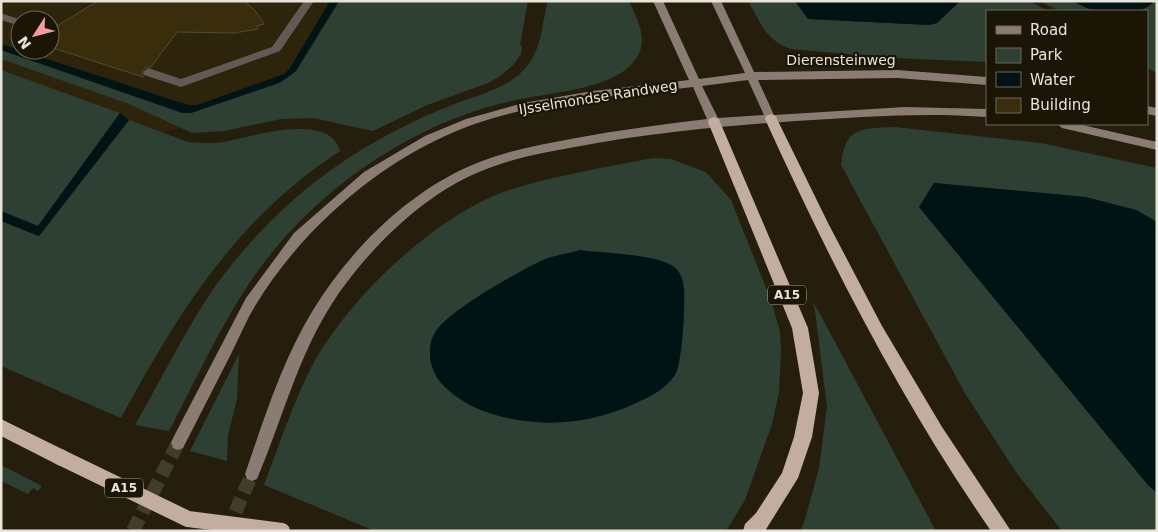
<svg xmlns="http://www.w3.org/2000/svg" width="1158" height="532" font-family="'DejaVu Sans',sans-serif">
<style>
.built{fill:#2d240b;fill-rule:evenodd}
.green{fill:#2e4033;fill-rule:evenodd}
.water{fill:#001416}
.building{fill:#392d0b;stroke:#534b38}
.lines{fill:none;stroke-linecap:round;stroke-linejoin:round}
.secondary-tunnel{stroke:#423c2c;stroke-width:14;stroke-dasharray:14 7;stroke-linecap:butt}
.service{fill:#635a55;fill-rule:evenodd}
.secondary{fill:#8a7b73;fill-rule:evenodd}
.motorway{fill:#c3ada0;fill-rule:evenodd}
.motorway-bridge{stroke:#c3ada0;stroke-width:16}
.labels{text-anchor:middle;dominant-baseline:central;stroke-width:4.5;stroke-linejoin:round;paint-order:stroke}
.shield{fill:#1b1505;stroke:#aaa699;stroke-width:1}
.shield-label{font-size:12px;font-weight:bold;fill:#e8e4d9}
.street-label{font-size:14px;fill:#e8e4d9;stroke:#1b1505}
</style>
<rect width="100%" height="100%" fill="#251e0d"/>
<path class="built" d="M 1,1 L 370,1 L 257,111 L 150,135 L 1,85 ZM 20,20 L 50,20 L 50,50 L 20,50 Z"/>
<path class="green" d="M 339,1 L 528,1 L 520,45 L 522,45 L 521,54 L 514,64 L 499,77 L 488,83 L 427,105 L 373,131 L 313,118 L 281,119 L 224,131 L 192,133 L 129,104 L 1,59 L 1,50 L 182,113 L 191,113 L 279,83 L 296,71 Z
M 548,1 L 629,1 C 636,17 646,34 640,51 C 624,92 543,92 507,102 C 478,109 449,119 422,133 C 355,166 295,217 252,279 C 220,326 196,380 169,431 L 135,425 C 158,385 179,343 204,303 C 227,266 260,230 293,200 C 323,174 358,150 393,132 C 412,122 431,113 452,105 C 481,93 518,88 534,55 C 542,40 543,19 548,1 Z
M 748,1 L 795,1 L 808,19 L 929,25 L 937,23 L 960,1 L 1029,1 L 1048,11 L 987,11 L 987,62 L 893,58 L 791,49 C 765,40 761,23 748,1 Z
M 1039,1 L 1072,1 L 1097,11 L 1060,11 Z
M 1154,1 L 1157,1 L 1157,73 L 1147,68 L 1147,11 L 1139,11 L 1150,6 Z
M 1,70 L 120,113 L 38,226 L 1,211 Z
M 129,120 L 188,142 C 200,143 211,144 223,142 C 250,137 330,111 340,151 C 236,219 179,311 121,418 L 1,366 L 1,221 L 39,236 Z
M 895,127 L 1041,143 L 1157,168 L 1157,222 L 1136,210 L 1085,197 L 934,183 L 919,207 L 1148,485 L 1157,493 L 1157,531 L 1062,531 L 1016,472 L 966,395 L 841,165 C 845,126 861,129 895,127 Z
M 653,158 L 671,159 L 706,172 L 731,200 L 772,303 L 780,332 L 781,350 L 779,392 L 772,424 L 745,500 L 726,531 L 375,531 L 264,485 C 278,449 290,411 307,376 C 341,304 436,213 512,189 C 558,175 606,167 653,158 ZM 544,260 L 431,364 C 430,357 429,348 431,341 C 442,310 516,276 544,260 Z
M 814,303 L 936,531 L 800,531 L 804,523 L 819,468 L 827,407 Z
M 239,354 L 237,399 L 228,435 L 227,461 L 190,451 Z
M 1,465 L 42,486 L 38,491 L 33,488 L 28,494 L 1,481 Z"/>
<path class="water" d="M 330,1 L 339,1 L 296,71 L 287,78 L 279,83 L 191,113 L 183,113 L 1,50 L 1,44 L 188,105 L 197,105 L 284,74 L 290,68 Z
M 795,1 L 960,1 L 937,23 L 929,25 L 808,19 Z
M 1072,1 L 1154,1 C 1142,15 1115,14 1098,11 C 1090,10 1080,5 1072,1 Z
M 120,113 L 129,120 L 39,236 L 1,221 L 1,211 L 38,226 Z
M 934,183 L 1085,197 L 1136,210 L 1157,222 L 1157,493 L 1148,485 L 919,207 Z
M 580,250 C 602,253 655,254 673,266 C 687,276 684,296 684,312 C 684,323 681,367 675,375 C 664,391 649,397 632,405 C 589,423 553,427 507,418 C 483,413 458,402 441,383 C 429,369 426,347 436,331 C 450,310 519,271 543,260 C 554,255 568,254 580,250 Z"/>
<path class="building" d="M 98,1 L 245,1 L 256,12 L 264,24 L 257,26 L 258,29 L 234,33 L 177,32 L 151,67 L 147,67 L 142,71 L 143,77 L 50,47 L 50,30 Z"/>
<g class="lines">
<path class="secondary-tunnel" d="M 133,531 L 178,443
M 227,531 L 252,474"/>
<path class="service" d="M 304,1 L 314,1 L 280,51 L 181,87 L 144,75 L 143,72 L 148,68 L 181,79 L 272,47 Z
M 1,13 L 21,20 L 20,26 L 1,20 Z"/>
<path class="secondary" d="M 653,1 L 663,1 L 699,79 L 745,73 L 711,1 L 721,1 L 754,72 L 897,70 L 987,77 L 987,85 L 897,78 L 758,80 L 774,115 L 905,107 L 987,109 L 987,117 C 923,112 860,117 796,121 C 722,126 649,133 575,147 C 540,153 503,160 470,176 C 422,199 380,239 347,282 C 301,342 286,411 257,479 L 252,481 L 247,479 L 245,474 C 264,419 282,361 313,310 C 348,253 402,198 463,169 C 499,152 538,145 576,138 C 620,130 663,124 707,119 L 693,87 C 618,96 540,100 469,126 C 383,158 302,228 255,306 C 246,321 239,338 231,354 C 215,385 199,417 183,448 L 178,450 L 173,448 L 171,443 L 173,438 L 246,298 L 294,233 L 364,172 L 425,136 L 466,119 L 523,103 L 593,91 L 689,80 ZM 748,80 L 764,115 L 718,118 L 702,86 Z
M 1147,106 L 1157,108 L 1157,116 L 1147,114 Z
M 1057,124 L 1078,124 L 1157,142 L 1157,150 L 1062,128 Z"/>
<path class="motorway" d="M 771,114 L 776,116 L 777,119 L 828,223 L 882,326 L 942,427 L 1011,531 L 991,531 C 901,401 830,262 765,119 L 766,116 Z
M 714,117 L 719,119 L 720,122 L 808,328 L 819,393 L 812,437 L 798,478 L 765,531 L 743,531 L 745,524 L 756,513 L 782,473 L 794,437 L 803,393 L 792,328 L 708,122 L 709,119 Z
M 1,419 L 66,451 L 69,457 L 66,463 L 60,466 L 54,463 L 1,436 Z"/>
<path class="motorway-bridge" d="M 60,457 L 188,519 L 282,531"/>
</g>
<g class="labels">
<g class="shield">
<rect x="768" y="285.5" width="38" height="19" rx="4"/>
<rect x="105" y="478.5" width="38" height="19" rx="4"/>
</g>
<g class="shield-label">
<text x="787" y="295">A15</text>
<text x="124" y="488">A15</text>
</g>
<g class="street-label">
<text x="841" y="60">Dierensteinweg</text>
<text transform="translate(598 97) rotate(-9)">IJsselmondse Randweg</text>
</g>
</g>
<rect width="1158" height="532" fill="none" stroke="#e8e4d9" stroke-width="5"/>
<rect x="986" y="10" width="162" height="115" fill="#1b1505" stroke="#6d685a"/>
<rect x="996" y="26" width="25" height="8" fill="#8a7b73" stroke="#6d685a"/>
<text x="1030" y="35" font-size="15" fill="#e8e4d9">Road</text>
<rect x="996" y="48" width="25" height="15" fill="#2e4033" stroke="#6d685a"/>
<text x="1030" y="60" font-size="15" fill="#e8e4d9">Park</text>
<rect x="996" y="72" width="25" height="15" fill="#001416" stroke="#6d685a"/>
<text x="1030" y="85" font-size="15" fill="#e8e4d9">Water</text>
<rect x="996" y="98" width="25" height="15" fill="#392d0b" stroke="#6d685a"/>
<text x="1030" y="110" font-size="15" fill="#e8e4d9">Building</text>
<g transform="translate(35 35) rotate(234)"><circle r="24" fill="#1b1505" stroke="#6d685a"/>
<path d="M0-4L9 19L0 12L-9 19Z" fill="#f59b9e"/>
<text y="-8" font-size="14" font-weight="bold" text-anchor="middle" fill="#e8e4d9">N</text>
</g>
</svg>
